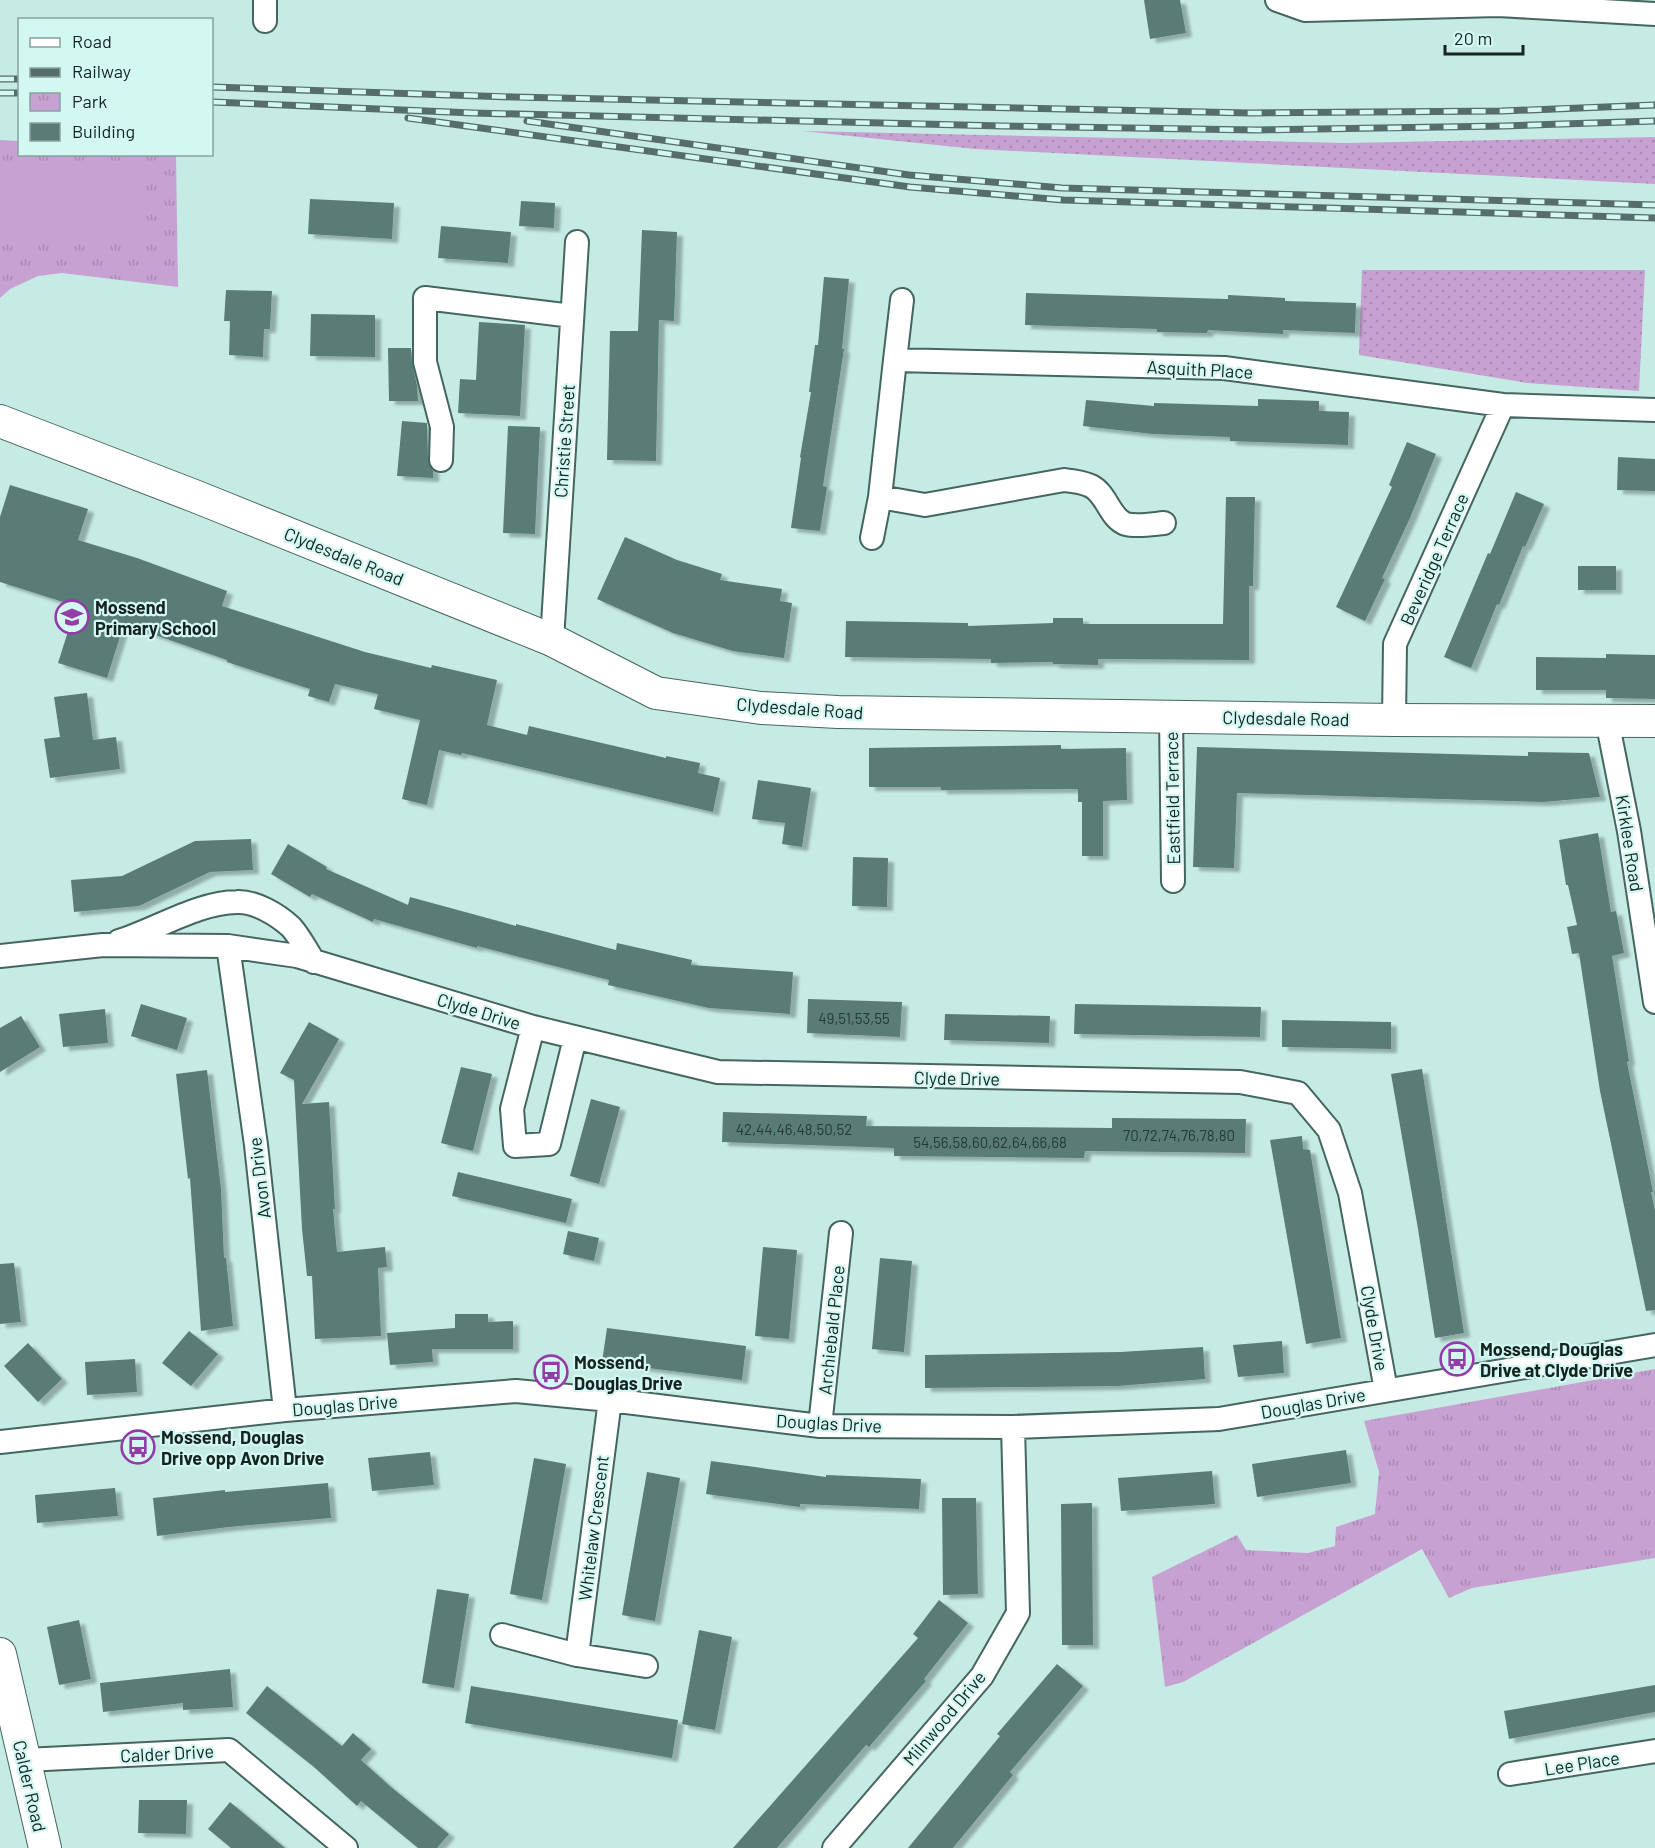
<svg xmlns="http://www.w3.org/2000/svg" width="1655" height="1848" font-family="Barlow,sans-serif">
<style>
.grass{fill:url(#grass-dots)}
.park{fill:url(#park-tufts)}
.pitch{fill:#c7a1d1}
.building{fill:#5a7b76;filter:url(#shadow)}
.lines{fill:none;stroke-linecap:round;stroke-linejoin:round}
.street-casing{stroke:#446560;stroke-width:26}
.secondary-casing{stroke:#446560;stroke-width:34}
.street{stroke:#fff;stroke-width:22}
.secondary{stroke:#fff;stroke-width:32}
.rail-casing{stroke:#576d6a;stroke-width:7}
.rail{stroke:#d3f8f2;stroke-width:4.5;stroke-dasharray:14;stroke-linecap:butt}
.labels{text-anchor:middle;dominant-baseline:central;stroke-width:4.5;stroke-linejoin:round;paint-order:stroke}
.number-label{font-size:15px;fill:#263936}
.street-label{font-size:18px;fill:#152321;stroke:#d3f8f2}
.poi-label{font-size:18px;font-weight:bold;fill:#152321;stroke:#d3f8f2;text-anchor:start}
</style>
<defs>
<pattern id="grass-dots" width="8" height="8" patternUnits="userSpaceOnUse" patternTransform="scale(1.5)"><rect width="8" height="8" fill="#c7a1d1"/><path d="M2 2h.1M6 6h.1" fill="none" stroke="#aa8ab3" stroke-width="1.8" stroke-linecap="round"/></pattern>
<pattern id="park-tufts" width="24" height="20" patternUnits="userSpaceOnUse" patternTransform="scale(1.5)"><rect width="24" height="20" fill="#c7a1d1"/><path d="M3 7l-1-3M5 7V3M7 7l1-3M15 17l-1-3M17 17v-4M19 17l1-3" fill="none" stroke="#aa8ab3"/></pattern>
<filter id="shadow"><feDropShadow dx="6" dy="4" stdDeviation="1.5" flood-color="#0004"/></filter>
</defs>
<rect width="100%" height="100%" fill="#c6ebe5"/>
<path class="grass" d="M 802,131 L 1346,143 L 1655,137 L 1655,184 L 975,149 Z
M 1362,270 L 1645,270 L 1639,391 L 1527,383 L 1359,355 Z"/>
<path class="park" d="M 0,140 L 19,141 L 20,154 L 176,155 L 178,287 L 62,273 L 38,276 L 10,289 L 0,298 Z
M 1655,1369 L 1655,1558 L 1472,1588 L 1449,1598 L 1422,1549 L 1183,1682 L 1165,1687 L 1152,1577 L 1237,1535 L 1246,1550 L 1308,1553 L 1335,1546 L 1336,1527 L 1375,1514 L 1379,1472 L 1364,1421 Z"/>
<path class="pitch" d="M 0,161 L 143,167 L 140,245 L 0,239 Z"/>
<path class="building" d="M 1144,0 L 1180,0 L 1186,33 L 1150,39 Z
M 310,199 L 394,203 L 392,239 L 308,234 Z
M 521,201 L 555,203 L 554,228 L 519,226 Z
M 441,226 L 511,232 L 508,263 L 438,258 Z
M 642,230 L 677,232 L 674,321 L 659,320 L 656,461 L 607,460 L 610,331 L 638,331 Z
M 824,277 L 849,279 L 842,349 L 844,349 L 823,486 L 827,487 L 820,531 L 791,528 L 801,458 L 800,457 L 811,392 L 809,392 L 815,345 L 818,345 Z
M 226,290 L 272,291 L 270,329 L 264,329 L 263,357 L 229,355 L 230,321 L 224,321 Z
M 1026,293 L 1228,299 L 1228,295 L 1285,298 L 1285,301 L 1356,303 L 1355,333 L 1283,330 L 1283,334 L 1208,330 L 1207,333 L 1157,332 L 1157,329 L 1025,325 Z
M 311,314 L 375,315 L 375,357 L 310,356 Z
M 479,322 L 525,325 L 520,416 L 458,413 L 460,379 L 476,380 Z
M 388,348 L 411,348 L 412,362 L 417,386 L 418,401 L 389,401 Z
M 1258,399 L 1319,401 L 1319,411 L 1349,412 L 1348,445 L 1230,441 L 1230,437 L 1153,434 L 1083,426 L 1086,400 L 1154,406 L 1154,403 L 1258,406 Z
M 402,421 L 427,423 L 428,460 L 433,471 L 433,478 L 397,476 Z
M 508,426 L 540,427 L 535,534 L 503,533 Z
M 1407,442 L 1436,454 L 1410,518 L 1382,578 L 1385,579 L 1365,621 L 1336,607 L 1392,487 L 1389,485 Z
M 1618,457 L 1655,459 L 1655,491 L 1617,490 Z
M 10,485 L 88,509 L 78,540 L 137,558 L 227,591 L 222,606 L 365,652 L 431,668 L 432,665 L 497,680 L 487,725 L 527,735 L 529,726 L 666,758 L 666,756 L 700,763 L 698,773 L 720,778 L 713,812 L 462,753 L 461,755 L 439,750 L 427,805 L 402,799 L 420,720 L 374,709 L 378,694 L 335,684 L 329,702 L 308,696 L 310,689 L 227,662 L 227,660 L 124,624 L 107,678 L 58,663 L 76,606 L 0,582 L 0,517 Z
M 1516,492 L 1544,504 L 1525,547 L 1523,546 L 1499,605 L 1497,604 L 1471,668 L 1444,657 L 1488,553 L 1490,554 Z
M 1226,497 L 1255,497 L 1253,586 L 1249,586 L 1249,660 L 1098,659 L 1098,665 L 1053,664 L 1053,662 L 991,663 L 991,659 L 845,657 L 846,621 L 968,623 L 968,626 L 1053,623 L 1053,618 L 1083,618 L 1083,624 L 1223,624 Z
M 625,537 L 677,560 L 722,574 L 720,580 L 782,589 L 780,601 L 792,603 L 784,658 L 733,651 L 673,633 L 597,599 Z
M 1578,566 L 1616,566 L 1616,590 L 1578,590 Z
M 1606,654 L 1655,655 L 1655,699 L 1606,698 L 1606,690 L 1536,690 L 1536,657 L 1606,658 Z
M 87,693 L 93,740 L 116,737 L 120,769 L 50,778 L 44,739 L 60,737 L 54,697 Z
M 1061,745 L 1061,749 L 1126,748 L 1127,800 L 1103,801 L 1103,856 L 1082,856 L 1082,802 L 1078,802 L 1078,789 L 941,790 L 941,787 L 869,787 L 869,748 Z
M 1197,747 L 1528,756 L 1528,752 L 1589,753 L 1600,797 L 1543,802 L 1237,793 L 1234,868 L 1193,867 Z
M 758,780 L 811,788 L 802,847 L 782,844 L 785,823 L 752,819 Z
M 1598,833 L 1611,912 L 1616,911 L 1624,953 L 1612,956 L 1629,1061 L 1627,1062 L 1653,1192 L 1651,1192 L 1655,1211 L 1655,1310 L 1646,1311 L 1600,1091 L 1579,953 L 1572,954 L 1567,927 L 1577,925 L 1568,885 L 1566,885 L 1559,840 Z
M 251,839 L 253,870 L 210,872 L 139,906 L 74,912 L 71,880 L 122,876 L 195,841 Z
M 288,844 L 327,867 L 326,869 L 408,905 L 410,897 L 516,926 L 516,924 L 616,950 L 617,943 L 692,960 L 691,965 L 793,972 L 790,1014 L 709,1008 L 608,985 L 609,980 L 477,946 L 477,948 L 374,919 L 373,922 L 312,894 L 310,897 L 271,874 Z
M 853,857 L 888,858 L 887,907 L 852,906 Z
M 808,999 L 902,1002 L 900,1037 L 807,1033 Z
M 141,1004 L 187,1018 L 177,1050 L 131,1036 Z
M 1075,1004 L 1261,1007 L 1260,1037 L 1074,1034 Z
M 105,1009 L 108,1043 L 63,1047 L 59,1014 Z
M 945,1014 L 1050,1016 L 1049,1043 L 944,1040 Z
M 21,1016 L 40,1047 L 0,1072 L 0,1028 Z
M 1282,1020 L 1391,1022 L 1391,1049 L 1282,1047 Z
M 309,1022 L 339,1039 L 302,1104 L 329,1102 L 335,1209 L 333,1209 L 337,1252 L 385,1247 L 387,1267 L 378,1268 L 381,1336 L 315,1339 L 312,1276 L 307,1276 L 302,1229 L 294,1080 L 280,1073 Z
M 461,1067 L 492,1074 L 473,1151 L 441,1143 Z
M 1422,1069 L 1464,1333 L 1435,1338 L 1418,1229 L 1391,1074 Z
M 207,1070 L 221,1189 L 224,1258 L 226,1258 L 233,1326 L 201,1331 L 190,1178 L 188,1179 L 176,1074 Z
M 591,1099 L 620,1107 L 599,1184 L 570,1176 Z
M 723,1112 L 867,1116 L 866,1126 L 1112,1128 L 1112,1118 L 1246,1119 L 1245,1153 L 1085,1151 L 1084,1158 L 894,1156 L 894,1148 L 722,1142 Z
M 1302,1136 L 1303,1149 L 1310,1150 L 1341,1338 L 1306,1344 L 1270,1140 Z
M 458,1172 L 572,1199 L 566,1223 L 452,1196 Z
M 568,1231 L 599,1238 L 594,1261 L 563,1254 Z
M 763,1247 L 797,1250 L 789,1339 L 755,1336 Z
M 880,1258 L 912,1261 L 904,1352 L 872,1349 Z
M 14,1263 L 21,1322 L 0,1324 L 0,1264 Z
M 455,1314 L 488,1314 L 488,1322 L 513,1321 L 513,1349 L 432,1349 L 433,1362 L 390,1365 L 387,1333 L 455,1328 Z
M 607,1328 L 746,1346 L 742,1380 L 602,1362 Z
M 189,1331 L 218,1354 L 191,1386 L 162,1363 Z
M 1282,1341 L 1284,1373 L 1238,1377 L 1233,1345 Z
M 28,1343 L 62,1379 L 38,1402 L 4,1366 Z
M 1203,1347 L 1205,1379 L 1117,1386 L 925,1388 L 925,1355 L 1120,1352 Z
M 135,1359 L 137,1392 L 87,1395 L 85,1362 Z
M 1346,1450 L 1351,1483 L 1257,1497 L 1252,1464 Z
M 430,1452 L 434,1485 L 372,1491 L 368,1458 Z
M 534,1458 L 566,1464 L 542,1600 L 510,1594 Z
M 711,1461 L 826,1477 L 826,1475 L 921,1479 L 919,1509 L 800,1504 L 800,1507 L 706,1494 Z
M 1212,1471 L 1215,1504 L 1121,1511 L 1118,1478 Z
M 647,1472 L 680,1478 L 655,1621 L 622,1615 Z
M 328,1483 L 331,1518 L 229,1527 L 157,1536 L 153,1498 L 225,1490 L 225,1492 Z
M 115,1488 L 118,1516 L 37,1523 L 35,1495 Z
M 942,1498 L 976,1498 L 978,1594 L 943,1595 Z
M 1092,1503 L 1093,1645 L 1062,1645 L 1061,1504 Z
M 437,1589 L 469,1594 L 454,1688 L 422,1683 Z
M 939,1600 L 968,1623 L 924,1679 L 926,1681 L 869,1747 L 866,1745 L 777,1848 L 733,1848 L 918,1638 L 913,1634 Z
M 79,1620 L 91,1679 L 59,1685 L 47,1627 Z
M 699,1630 L 732,1637 L 715,1730 L 682,1724 Z
M 1057,1664 L 1083,1686 L 1010,1772 L 1013,1775 L 953,1848 L 908,1848 L 1000,1736 L 997,1734 Z
M 230,1669 L 233,1707 L 183,1710 L 183,1703 L 103,1712 L 100,1683 Z
M 1655,1685 L 1655,1712 L 1509,1739 L 1504,1711 Z
M 267,1686 L 342,1746 L 353,1733 L 371,1749 L 361,1760 L 391,1787 L 449,1834 L 437,1848 L 418,1848 L 361,1801 L 357,1806 L 314,1767 L 246,1713 Z
M 471,1686 L 678,1720 L 672,1758 L 465,1723 Z
M 139,1800 L 187,1800 L 186,1834 L 138,1833 Z
M 230,1802 L 285,1848 L 231,1848 L 208,1829 Z"/>
<g class="lines">
<g class="street-casing">
<path id="street" d="M 265,0 L 265,21
M 1277,0 L 1305,10 L 1498,5 L 1655,14
M 895,360 L 902,300
M 441,460 L 442,427 L 425,362 L 425,298 L 572,316
M 1164,523 C 1153,524 1137,527 1126,524 C 1110,519 1107,494 1091,486 C 1083,482 1073,481 1064,480 L 925,505 L 880,497 L 895,360 L 1224,368 L 1503,405 L 1655,410
M 872,538 L 880,497
M 552,640 L 577,242
M 1171,715 L 1173,881
M 1394,720 L 1395,644 L 1503,405
M 1607,720 L 1629,831 L 1655,1002
M 119,941 C 155,930 199,902 237,902 C 255,901 278,915 291,927 C 300,937 307,951 314,962
M 228,946 L 256,1145 L 285,1410
M 0,956 L 103,945 L 228,946 L 297,956 L 533,1027 L 718,1072 L 1240,1082 L 1298,1093 L 1329,1130 L 1350,1193 L 1386,1390
M 533,1027 L 512,1109 L 515,1146 L 549,1144 L 575,1038
M 820,1426 L 841,1233
M 0,1442 L 285,1410 L 516,1391 L 610,1400 L 820,1426 L 1013,1427 L 1219,1419 L 1655,1345
M 502,1635 L 577,1655 L 646,1666
M 577,1655 L 610,1400
M 25,1760 L 229,1750 L 346,1848
M 1510,1774 L 1655,1751
M 834,1848 L 982,1676 L 1018,1613 L 1013,1427"/>
</g>
<g class="secondary-casing">
<path id="secondary" d="M 0,421 L 197,497 L 552,640 L 656,693 L 761,708 L 838,712 L 1394,720 L 1655,721
M 0,1654 L 45,1848"/>
</g>
<use href="#street" class="street"/>
<use href="#secondary" class="secondary"/>
<g class="rail-casing">
<path id="rail" d="M 0,79 L 20,79
M 212,87 L 513,97 L 1250,113 L 1502,111 L 1655,105
M 0,93 L 20,93
M 212,102 L 473,113 L 1002,126 L 1256,130 L 1504,126 L 1655,121
M 408,118 L 910,187 L 1063,200 L 1655,218
M 527,121 L 909,175 L 1062,188 L 1655,205"/>
</g>
<use href="#rail" class="rail"/>
</g>
<defs>
<g id="school-ring" transform="scale(1.725)"><circle r="9.5" fill="#d3f8f2" stroke="#933ba7" stroke-width="1.5"/><path d="M0-5L7-2L0 1L-7-2ZM-4 1L0 2.5L4 1V4Q0 6-4 4Z" fill="#933ba7"/></g>
<g id="bus-ring" transform="scale(1.725)"><circle r="9.5" fill="#d3f8f2" stroke="#933ba7" stroke-width="1.5"/><path d="M-5-6H5V4H4V6H2V4H-2V6H-4V4H-5ZM-3.5-4V0h7V-4ZM-3.5 1.2v1.5H-2V1.2ZM2 1.2v1.5H3.5V1.2Z" fill="#933ba7"/></g>
</defs>
<g fill-rule="evenodd">
<use href="#school-ring" x="72" y="617"/>
<use href="#bus-ring" x="1457" y="1359"/>
<use href="#bus-ring" x="551" y="1372"/>
<use href="#bus-ring" x="138" y="1447"/>
</g>
<g class="labels">
<g class="number-label">
<text x="854" y="1018">49,51,53,55</text>
<text x="794" y="1129">42,44,46,48,50,52</text>
<text x="1179" y="1135">70,72,74,76,78,80</text>
<text x="990" y="1142">54,56,58,60,62,64,66,68</text>
</g>
<g class="street-label">
<text transform="translate(1200 369) rotate(3)">Asquith Place</text>
<text transform="translate(564 441) rotate(-86)">Christie Street</text>
<text transform="translate(344 556) rotate(22)">Clydesdale Road</text>
<text transform="translate(1434 559) rotate(-66)">Beveridge Terrace</text>
<text transform="translate(800 708) rotate(4)">Clydesdale Road</text>
<text transform="translate(1286 718) rotate(1)">Clydesdale Road</text>
<text transform="translate(1172 798) rotate(-91)">Eastfield Terrace</text>
<text transform="translate(1630 843) rotate(81)">Kirklee Road</text>
<text transform="translate(479 1011) rotate(17)">Clyde Drive</text>
<text transform="translate(957 1078) rotate(1)">Clyde Drive</text>
<text transform="translate(259 1178) rotate(-97)">Avon Drive</text>
<text transform="translate(1375 1328) rotate(80)">Clyde Drive</text>
<text transform="translate(831 1330) rotate(-84)">Archiebald Place</text>
<text transform="translate(1313 1403) rotate(-10)">Douglas Drive</text>
<text transform="translate(345 1405) rotate(-5)">Douglas Drive</text>
<text transform="translate(829 1423) rotate(3)">Douglas Drive</text>
<text transform="translate(593 1528) rotate(-83)">Whitelaw Crescent</text>
<text transform="translate(944 1718) rotate(-50)">Milnwood Drive</text>
<text transform="translate(167 1753) rotate(-3)">Calder Drive</text>
<text transform="translate(1582 1763) rotate(-9)">Lee Place</text>
<text transform="translate(30 1786) rotate(77)">Calder Road</text>
</g>
<g class="poi-label">
<text x="95" y="607">Mossend<tspan x="95" dy="21">Primary School</tspan></text>
<text x="1480" y="1349">Mossend, Douglas<tspan x="1480" dy="21">Drive at Clyde Drive</tspan></text>
<text x="574" y="1362">Mossend,<tspan x="574" dy="21">Douglas Drive</tspan></text>
<text x="161" y="1437">Mossend, Douglas<tspan x="161" dy="21">Drive opp Avon Drive</tspan></text>
</g>
</g>
<rect x="18" y="18" width="195" height="138" fill="#d3f8f2" stroke="#87a39e" stroke-width="1.5"/>
<rect x="30" y="38" width="30" height="9" fill="#ffffff" stroke="#87a39e" stroke-width="1.5"/>
<text x="72" y="48" font-size="18" fill="#152321">Road</text>
<rect x="30" y="68" width="30" height="9" fill="#576d6a" stroke="#87a39e" stroke-width="1.5"/>
<text x="72" y="78" font-size="18" fill="#152321">Railway</text>
<rect x="30" y="93" width="30" height="18" fill="url(#park-tufts)" stroke="#87a39e" stroke-width="1.5"/>
<text x="72" y="108" font-size="18" fill="#152321">Park</text>
<rect x="30" y="123" width="30" height="18" fill="#5a7b76" stroke="#87a39e" stroke-width="1.5"/>
<text x="72" y="138" font-size="18" fill="#152321">Building</text>
<path d="M1445 45v9h78v-9" fill="none" stroke="#152321" stroke-width="3"/>
<text x="1454" y="45" font-size="18" fill="#152321" stroke="#d3f8f2" stroke-width="4.5" paint-order="stroke">20 m</text>
</svg>
